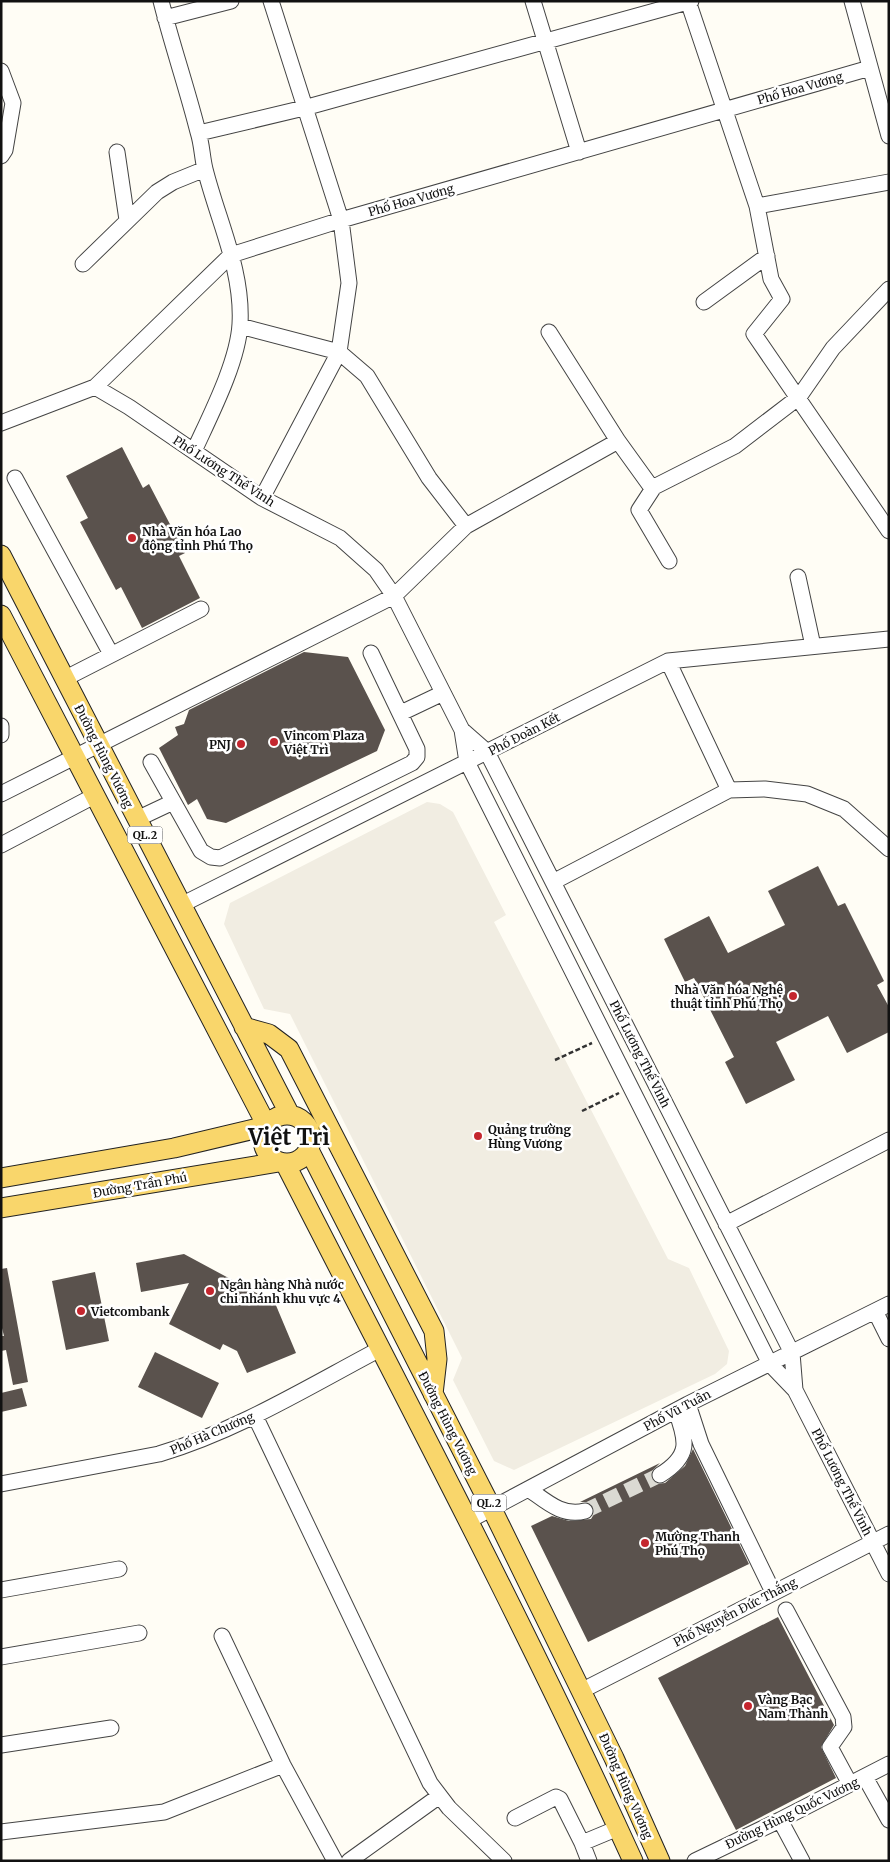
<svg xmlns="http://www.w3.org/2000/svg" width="890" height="1862" font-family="Merriweather,serif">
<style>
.plaza{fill:#f1ede2}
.building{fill:#5a524d}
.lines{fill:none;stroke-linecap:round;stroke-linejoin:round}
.minor-tunnel{stroke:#dbdad3;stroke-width:15;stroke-dasharray:15 8;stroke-linecap:butt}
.minor-casing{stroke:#444;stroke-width:17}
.major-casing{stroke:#222;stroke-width:21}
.path{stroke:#333;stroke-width:2.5;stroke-dasharray:5 2.5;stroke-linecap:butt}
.minor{stroke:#fff;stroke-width:15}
.major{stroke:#f9d66b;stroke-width:19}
.poi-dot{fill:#c4262e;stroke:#fff;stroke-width:2}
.labels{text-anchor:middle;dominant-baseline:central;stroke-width:5;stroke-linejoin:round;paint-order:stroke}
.shield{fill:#fff;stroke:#585858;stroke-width:1}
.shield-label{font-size:11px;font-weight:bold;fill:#111}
.street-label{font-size:12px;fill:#111;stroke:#fff}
.poi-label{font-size:12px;font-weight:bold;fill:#111;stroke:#fff;text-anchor:start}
.town-label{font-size:22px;font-weight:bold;fill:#111;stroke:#fff}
</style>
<rect width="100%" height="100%" fill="#fffdf5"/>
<path class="plaza" d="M 427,802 L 440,804 L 453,812 L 506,915 L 494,922 L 668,1259 L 689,1268 L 729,1351 L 727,1364 L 715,1374 L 514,1470 L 494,1461 L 453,1380 L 462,1358 L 290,1014 L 264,1009 L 224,924 L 230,903 Z"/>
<path class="building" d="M 122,447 L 143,488 L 149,484 L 185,553 L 179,556 L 200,598 L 142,628 L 121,587 L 116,590 L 80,522 L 88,518 L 66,476 Z
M 304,652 L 348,657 L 385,730 L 377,751 L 226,823 L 207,819 L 197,799 L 188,805 L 159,748 L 178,735 L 175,727 L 184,724 L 189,710 Z
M 818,866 L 838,906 L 845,903 L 884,981 L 877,985 L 889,1007 L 889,1032 L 847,1053 L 828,1016 L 776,1042 L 795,1080 L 746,1104 L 725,1062 L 734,1057 L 694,978 L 685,982 L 664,939 L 709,916 L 728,953 L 785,925 L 768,891 Z
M 184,1254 L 275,1303 L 296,1353 L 247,1373 L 237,1351 L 223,1344 L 220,1350 L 169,1324 L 189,1283 L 141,1292 L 136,1263 Z
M 7,1268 L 28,1382 L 13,1385 L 6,1350 L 1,1351 L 1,1336 L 4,1336 L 1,1324 L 1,1269 Z
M 95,1272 L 109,1341 L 66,1350 L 52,1281 Z
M 155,1352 L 219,1383 L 202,1418 L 138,1387 Z
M 22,1388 L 27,1406 L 1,1412 L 1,1393 Z
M 693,1449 L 749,1564 L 588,1642 L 531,1526 L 552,1516 L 569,1521 L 591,1519 L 594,1514 L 593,1505 L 588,1502 L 580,1502 L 660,1463 L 652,1471 L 651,1476 L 656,1484 L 665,1483 L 685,1466 Z
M 778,1617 L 834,1725 L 821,1747 L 836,1778 L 736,1830 L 658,1678 Z"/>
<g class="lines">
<path class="minor-tunnel" d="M 585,1511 L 660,1475"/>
<g class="minor-casing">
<path id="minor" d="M 161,1 C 172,45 187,88 198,132 C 202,144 202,157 205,169 C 218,221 243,270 240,324 C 238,362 210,416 194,451
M 533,1 L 579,152
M 688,1 L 757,206 L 771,279 L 782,299 L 754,334 L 889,531
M 852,1 L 889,136
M 165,18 L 231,1
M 1,71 L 13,103 L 5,150 L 1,156
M 199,133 L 304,108 L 691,1
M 117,152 L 127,220
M 757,206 L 889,182
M 83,264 L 157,192 L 173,182 L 205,169
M 704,302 L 767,256
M 240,326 L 339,352 L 367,376 L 429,478 L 466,526
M 549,332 L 618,441 L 649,484 L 654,487 L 735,446 L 799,397 L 833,348 L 889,289
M 95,387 L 129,407 L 262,498 L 340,538 L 376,570 L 394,596 L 462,730 L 467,762 L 770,1364 L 795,1390 L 889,1574
M 1,423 L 95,387 L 231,255 L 341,220 L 870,68
M 15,478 L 111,654
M 654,487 L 639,510 L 669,561
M 262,498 L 339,352 L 349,283 L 341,220 L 271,1
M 798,577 L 813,646
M 668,661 L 729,790
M 64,679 L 201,609
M 401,713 L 443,693
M 1,726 L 1,735
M 462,730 L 487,752 L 792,1353 L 795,1390
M 151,762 L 201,851 L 211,857 L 220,858 L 412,763 L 417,757 L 417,749 L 371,653
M 1,794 L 394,596 L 466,526 L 618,441
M 137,819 L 173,802
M 1,845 L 94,796
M 553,882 L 729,790 L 765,789 L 807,794 L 844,809 L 889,849
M 181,905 L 668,661 L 889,639
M 726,1224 L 889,1140
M 875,1311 L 889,1339
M 688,1404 L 701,1444 L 773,1592
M 255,1416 L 430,1783 L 449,1808 L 504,1861
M 660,1475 C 691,1456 687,1441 676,1411
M 1,1484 L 159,1454 C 237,1431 308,1387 380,1349
M 530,1490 C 547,1502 563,1517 585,1511
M 468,1521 L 688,1404 L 889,1304
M 1,1590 L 119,1569
M 786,1610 L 843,1717 L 844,1727 L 830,1747 L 850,1784
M 222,1636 L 283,1765 L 335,1861
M 1,1657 L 139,1633
M 581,1691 L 889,1534
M 1,1745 L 111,1728
M 865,1777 L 889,1820
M 515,1818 L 556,1797 L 560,1799 L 582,1843
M 780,1820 L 802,1861
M 1,1832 L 164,1812 L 283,1765
M 349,1861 L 438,1797
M 589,1861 L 582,1843 L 618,1828
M 695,1861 L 780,1820 L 889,1764"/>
</g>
<g class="major-casing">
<path id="major" d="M 1,555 L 290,1115
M 1,615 L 267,1126
M 244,1027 L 269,1034 L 289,1049 L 434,1331 L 437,1359 L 433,1394
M263 1139a24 24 0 1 1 48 0a24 24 0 1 1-48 0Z
M 309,1150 L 492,1509 L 614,1758 L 660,1861
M 285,1163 C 403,1394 525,1624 633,1861
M 1,1178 L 174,1148 L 267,1126
M 1,1208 L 279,1162"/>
</g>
<path class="path" d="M 555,1060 L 592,1043
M 582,1111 L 619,1093"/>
<use href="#minor" class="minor"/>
<use href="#major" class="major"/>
</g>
<g class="poi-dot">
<circle cx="132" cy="538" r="5"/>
<circle cx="274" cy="742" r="5"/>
<circle cx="241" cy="744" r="5"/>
<circle cx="793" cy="996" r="5"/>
<circle cx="478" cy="1136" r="5"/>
<circle cx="210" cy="1291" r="5"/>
<circle cx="81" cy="1311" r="5"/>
<circle cx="645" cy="1543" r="5"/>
<circle cx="748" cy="1706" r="5"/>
</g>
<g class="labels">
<g class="shield">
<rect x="127.5" y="826.5" width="35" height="17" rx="4"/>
<rect x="471.5" y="1494.5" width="35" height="17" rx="4"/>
</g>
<g class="shield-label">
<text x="145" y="835">QL.2</text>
<text x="489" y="1503">QL.2</text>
</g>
<g class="street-label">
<text transform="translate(800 88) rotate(-16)">Phố Hoa Vương</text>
<text transform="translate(411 200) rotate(-16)">Phố Hoa Vương</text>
<text transform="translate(224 471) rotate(33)">Phố Lương Thế Vinh</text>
<text transform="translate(524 734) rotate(-27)">Phố Đoàn Kết</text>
<text transform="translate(104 756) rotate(63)">Đường Hùng Vương</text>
<text transform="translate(640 1054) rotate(63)">Phố Lương Thế Vinh</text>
<text transform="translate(140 1185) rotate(-10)">Đường Trần Phú</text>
<text transform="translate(677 1410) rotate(-28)">Phố Vũ Tuân</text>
<text transform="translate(448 1423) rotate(63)">Đường Hùng Vương</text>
<text transform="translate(212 1433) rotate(-23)">Phố Hà Chương</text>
<text transform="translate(842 1482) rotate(63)">Phố Lương Thế Vinh</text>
<text transform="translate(735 1612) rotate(-27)">Phố Nguyễn Đức Thắng</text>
<text transform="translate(626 1786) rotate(66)">Đường Hùng Vương</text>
<text transform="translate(792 1813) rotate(-26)">Đường Hùng Quốc Vương</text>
</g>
<g class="poi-label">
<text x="142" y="531">Nhà Văn hóa Lao<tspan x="142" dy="14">động tỉnh Phú Thọ</tspan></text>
<text x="284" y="735">Vincom Plaza<tspan x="284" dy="14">Việt Trì</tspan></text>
<text x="231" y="744" text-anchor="end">PNJ</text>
<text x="783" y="989" text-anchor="end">Nhà Văn hóa Nghệ<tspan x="783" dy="14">thuật tỉnh Phú Thọ</tspan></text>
<text x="488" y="1129">Quảng trường<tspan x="488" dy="14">Hùng Vương</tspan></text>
<text x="220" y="1284">Ngân hàng Nhà nước<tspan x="220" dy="14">chi nhánh khu vực 4</tspan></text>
<text x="91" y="1311">Vietcombank</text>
<text x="655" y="1536">Mường Thanh<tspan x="655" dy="14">Phú Thọ</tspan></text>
<text x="758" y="1699">Vàng Bạc<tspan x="758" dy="14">Nam Thành</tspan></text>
</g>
<g class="town-label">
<text x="289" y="1137">Việt Trì</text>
</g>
</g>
<rect width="890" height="1862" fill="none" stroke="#111111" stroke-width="5"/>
</svg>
